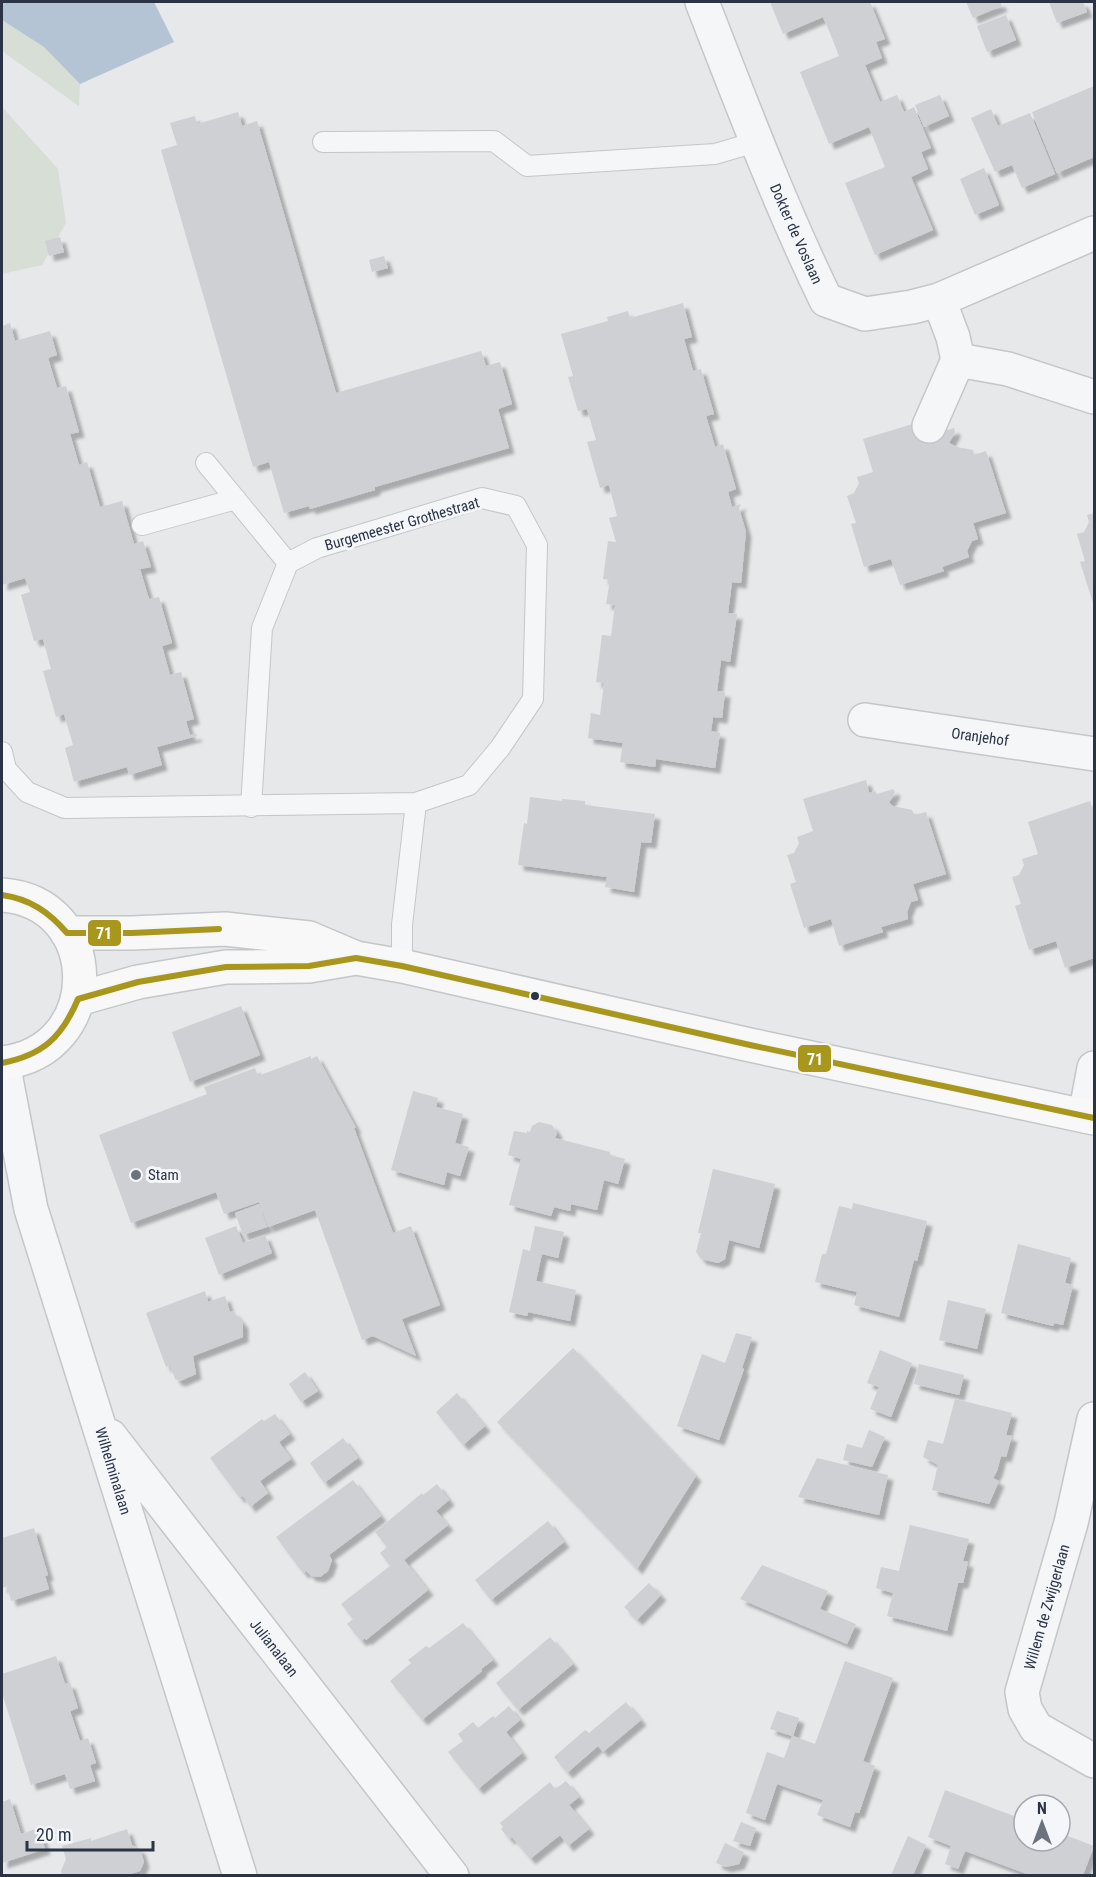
<svg xmlns="http://www.w3.org/2000/svg" width="1096" height="1877" font-family="'Roboto Condensed',sans-serif">
<style>
.green{fill:#d6ded6}
.water{fill:#b4c4d5}
.building{fill:#ced0d3;filter:url(#shadow)}
.lines{fill:none;stroke-linecap:round;stroke-linejoin:round}
.lane-casing{stroke:#c4c6c8;stroke-width:22}
.street-casing{stroke:#c4c6c8;stroke-width:36}
.secondary-casing{stroke:#c4c6c8;stroke-width:36}
.lane{stroke:#f5f6f7;stroke-width:20}
.street{stroke:#f5f6f7;stroke-width:33}
.secondary{stroke:#f8f8f8;stroke-width:33}
.bus-1-casing{stroke:#f4f6f9;stroke-width:10}
.bus-1{stroke:#a8971c;stroke-width:6}
.bus-dot{fill:#2b3445;stroke:#f4f6f9;stroke-width:2}
.poi-dot{fill:#6c737f;stroke:#f4f6f9;stroke-width:2}
.labels{text-anchor:middle;dominant-baseline:central;stroke-width:6;stroke-linejoin:round;paint-order:stroke}
.street-label{font-size:15px;fill:#2b3445;stroke:#f4f6f9}
.poi-label{font-size:15px;fill:#2b3445;stroke:#f4f6f9;text-anchor:start}
.line-badge{stroke:#f4f6f9;stroke-width:2}
.badge-label{font-size:16px;text-anchor:middle;font-weight:bold;fill:#fff}
</style>
<defs>
<filter id="shadow"><feDropShadow dx="5.5" dy="5.5" stdDeviation="1.5" flood-color="#0004"/></filter>
</defs>
<rect width="100%" height="100%" fill="#e6e8ea"/>
<path class="green" d="M 2,20 L 44,47 L 80,84 L 79,106 L 2,51 Z
M 2,107 L 58,169 L 66,223 L 42,265 L 2,274 Z"/>
<path class="water" d="M 2,2 L 154,2 L 174,42 L 80,84 L 44,47 L 2,20 Z"/>
<path class="building" d="M 770,2 L 870,2 L 885,39 L 876,42 L 882,58 L 865,65 L 880,102 L 897,95 L 904,112 L 914,107 L 931,148 L 921,152 L 928,169 L 911,177 L 933,230 L 875,255 L 845,183 L 885,167 L 869,127 L 829,144 L 800,72 L 839,56 L 832,38 L 823,17 L 783,34 Z
M 966,2 L 1000,2 L 1002,6 L 973,18 Z
M 1049,2 L 1083,2 L 1087,12 L 1057,23 Z
M 1006,15 L 1016,40 L 987,52 L 977,26 Z
M 1094,86 L 1094,157 L 1057,173 L 1032,112 Z
M 940,95 L 949,116 L 924,127 L 915,105 Z
M 991,109 L 998,126 L 1030,113 L 1055,174 L 1022,188 L 1012,165 L 995,172 L 971,118 Z
M 238,112 L 242,126 L 257,121 L 336,393 L 481,351 L 486,366 L 500,362 L 512,404 L 498,409 L 509,448 L 375,487 L 375,490 L 310,509 L 309,506 L 284,513 L 269,462 L 253,467 L 161,150 L 177,145 L 170,123 L 195,116 L 197,124 Z
M 984,168 L 999,205 L 975,215 L 960,179 Z
M 60,237 L 64,252 L 49,256 L 45,241 Z
M 384,256 L 388,268 L 372,272 L 369,260 Z
M 683,303 L 692,337 L 684,339 L 693,371 L 701,369 L 714,414 L 706,416 L 715,447 L 723,444 L 736,489 L 728,492 L 732,507 L 741,504 L 739,508 L 746,532 L 741,583 L 732,582 L 728,613 L 737,614 L 730,662 L 721,660 L 717,691 L 725,692 L 722,718 L 713,717 L 711,731 L 720,733 L 715,768 L 656,759 L 655,767 L 620,762 L 623,743 L 588,738 L 591,713 L 600,715 L 604,683 L 596,682 L 602,635 L 611,636 L 615,605 L 606,604 L 610,580 L 603,579 L 608,541 L 616,542 L 609,518 L 617,516 L 609,485 L 600,488 L 587,442 L 596,440 L 587,409 L 578,411 L 568,377 L 573,376 L 561,334 L 608,321 L 607,317 L 628,311 L 630,318 Z
M 10,323 L 15,341 L 50,331 L 57,355 L 48,358 L 57,388 L 66,386 L 79,432 L 70,434 L 79,465 L 87,462 L 100,507 L 122,501 L 134,544 L 143,541 L 151,567 L 140,569 L 149,599 L 159,597 L 172,643 L 162,646 L 170,675 L 181,672 L 194,719 L 186,721 L 190,735 L 196,734 L 197,736 L 157,747 L 162,765 L 129,775 L 127,767 L 74,782 L 65,748 L 73,745 L 64,714 L 56,717 L 43,671 L 51,669 L 43,639 L 34,641 L 21,595 L 30,592 L 25,578 L 2,585 L 2,326 Z
M 926,420 L 938,433 L 954,428 L 955,432 L 949,443 L 957,447 L 973,450 L 974,455 L 986,451 L 1006,513 L 973,523 L 978,539 L 972,541 L 967,551 L 969,557 L 942,567 L 944,571 L 900,585 L 891,559 L 864,567 L 851,524 L 856,523 L 847,496 L 854,493 L 859,483 L 857,477 L 873,472 L 863,439 Z
M 1094,513 L 1094,606 L 1080,562 L 1085,561 L 1077,534 L 1084,532 L 1089,522 L 1087,515 Z
M 866,780 L 869,793 L 875,791 L 877,794 L 893,789 L 895,792 L 889,803 L 893,806 L 912,810 L 914,815 L 926,812 L 946,874 L 913,884 L 918,900 L 911,902 L 907,912 L 908,919 L 881,927 L 883,932 L 839,946 L 831,919 L 804,928 L 790,884 L 796,882 L 787,855 L 794,853 L 799,843 L 797,837 L 813,831 L 803,799 Z
M 530,797 L 562,801 L 562,799 L 585,801 L 585,805 L 655,814 L 651,843 L 641,842 L 634,892 L 605,887 L 607,877 L 518,865 L 524,823 L 527,824 Z
M 1090,801 L 1094,814 L 1094,958 L 1065,968 L 1056,941 L 1029,950 L 1015,906 L 1021,904 L 1012,877 L 1019,875 L 1024,865 L 1022,859 L 1038,854 L 1028,822 Z
M 241,1006 L 260,1055 L 190,1082 L 172,1032 Z
M 311,1056 L 311,1059 L 317,1056 L 356,1128 L 354,1128 L 393,1233 L 411,1226 L 440,1305 L 402,1319 L 416,1356 L 373,1336 L 362,1340 L 315,1210 L 268,1227 L 259,1202 L 224,1214 L 216,1192 L 131,1223 L 99,1135 L 207,1094 L 204,1087 L 255,1068 L 258,1076 Z
M 413,1091 L 438,1098 L 436,1107 L 463,1114 L 455,1143 L 469,1147 L 460,1176 L 447,1172 L 444,1185 L 391,1170 Z
M 539,1122 L 552,1125 L 557,1133 L 555,1138 L 610,1152 L 610,1155 L 625,1159 L 618,1184 L 604,1180 L 597,1210 L 571,1204 L 570,1211 L 554,1207 L 551,1216 L 509,1205 L 521,1159 L 508,1155 L 514,1131 L 527,1133 L 527,1131 L 530,1132 L 532,1126 Z
M 713,1169 L 775,1184 L 759,1248 L 729,1240 L 725,1259 L 718,1263 L 701,1259 L 696,1252 L 701,1233 L 698,1233 Z
M 853,1203 L 927,1221 L 917,1261 L 914,1260 L 899,1317 L 854,1305 L 857,1292 L 815,1282 L 822,1254 L 826,1254 L 839,1206 L 852,1209 Z
M 259,1204 L 267,1227 L 243,1235 L 235,1213 Z
M 236,1226 L 243,1243 L 265,1235 L 272,1253 L 219,1275 L 205,1238 Z
M 535,1226 L 564,1232 L 558,1258 L 542,1254 L 536,1281 L 576,1290 L 570,1321 L 528,1312 L 527,1316 L 509,1312 L 523,1249 L 530,1251 Z
M 1018,1244 L 1071,1258 L 1065,1283 L 1073,1285 L 1063,1325 L 1054,1323 L 1053,1326 L 1001,1313 Z
M 205,1291 L 208,1302 L 225,1296 L 230,1312 L 233,1311 L 243,1323 L 243,1337 L 193,1356 L 196,1374 L 180,1381 L 175,1379 L 170,1365 L 166,1367 L 146,1313 Z
M 948,1300 L 986,1309 L 977,1349 L 939,1340 Z
M 736,1333 L 752,1337 L 742,1368 L 744,1369 L 719,1440 L 677,1426 L 702,1354 L 725,1363 Z
M 573,1348 L 696,1476 L 637,1569 L 497,1422 Z
M 880,1350 L 912,1363 L 891,1417 L 870,1409 L 879,1387 L 867,1383 Z
M 919,1364 L 964,1375 L 959,1395 L 914,1384 Z
M 305,1372 L 318,1391 L 301,1402 L 289,1384 Z
M 457,1393 L 485,1426 L 463,1445 L 436,1412 Z
M 955,1399 L 1012,1413 L 1006,1435 L 1012,1436 L 1006,1457 L 1001,1456 L 997,1471 L 993,1478 L 999,1481 L 989,1504 L 932,1490 L 938,1465 L 923,1457 L 928,1440 L 943,1444 Z
M 275,1414 L 290,1434 L 279,1442 L 291,1459 L 260,1481 L 268,1493 L 250,1507 L 243,1496 L 239,1497 L 210,1458 L 262,1419 L 264,1421 Z
M 869,1430 L 885,1437 L 872,1467 L 843,1460 L 847,1444 L 862,1448 Z
M 343,1438 L 358,1458 L 324,1483 L 310,1463 Z
M 817,1458 L 888,1475 L 879,1515 L 798,1497 Z
M 353,1480 L 381,1516 L 329,1555 L 332,1560 L 328,1571 L 320,1577 L 311,1576 L 306,1571 L 303,1573 L 276,1537 Z
M 437,1484 L 449,1500 L 436,1511 L 448,1525 L 404,1560 L 428,1590 L 366,1640 L 365,1638 L 361,1641 L 347,1624 L 353,1619 L 341,1604 L 390,1566 L 380,1553 L 387,1547 L 375,1532 L 422,1493 L 423,1495 Z
M 548,1521 L 564,1542 L 491,1600 L 475,1580 Z
M 910,1525 L 969,1539 L 963,1561 L 968,1562 L 963,1583 L 958,1583 L 947,1631 L 887,1616 L 893,1593 L 876,1588 L 881,1567 L 899,1571 Z
M 34,1528 L 48,1575 L 45,1576 L 49,1589 L 11,1601 L 7,1586 L 2,1588 L 2,1538 Z
M 762,1565 L 828,1591 L 820,1609 L 856,1624 L 847,1644 L 740,1599 Z
M 649,1583 L 661,1595 L 637,1620 L 624,1607 Z
M 463,1623 L 493,1660 L 481,1669 L 482,1671 L 422,1720 L 390,1681 L 411,1663 L 408,1660 L 426,1646 L 429,1648 Z
M 550,1637 L 573,1664 L 518,1710 L 496,1683 Z
M 56,1656 L 65,1684 L 70,1683 L 78,1708 L 70,1711 L 80,1741 L 88,1738 L 96,1763 L 90,1765 L 95,1781 L 70,1789 L 65,1774 L 31,1785 L 2,1693 L 2,1674 Z
M 845,1661 L 893,1678 L 863,1761 L 875,1766 L 859,1813 L 855,1812 L 850,1827 L 817,1815 L 823,1800 L 777,1784 L 765,1820 L 746,1813 L 767,1752 L 784,1758 L 792,1736 L 770,1729 L 777,1711 L 799,1718 L 793,1736 L 815,1744 Z
M 626,1702 L 641,1720 L 603,1752 L 598,1746 L 567,1773 L 554,1757 L 585,1730 L 589,1733 Z
M 509,1706 L 520,1720 L 506,1732 L 522,1753 L 478,1789 L 448,1752 L 463,1741 L 458,1734 L 473,1722 L 478,1728 L 493,1716 L 495,1718 Z
M 566,1781 L 579,1797 L 569,1805 L 589,1829 L 568,1846 L 560,1835 L 530,1859 L 512,1837 L 509,1839 L 501,1829 L 503,1827 L 500,1823 L 550,1782 L 555,1789 Z
M 945,1790 L 1024,1820 L 1024,1841 L 1060,1841 L 1060,1833 L 1094,1846 L 1083,1875 L 1030,1875 L 965,1851 L 958,1869 L 945,1864 L 951,1846 L 928,1837 Z
M 10,1799 L 21,1834 L 39,1828 L 45,1849 L 2,1863 L 2,1802 Z
M 741,1822 L 756,1828 L 750,1846 L 733,1841 Z
M 127,1829 L 132,1845 L 140,1849 L 144,1862 L 140,1871 L 127,1875 L 62,1875 L 61,1871 L 66,1859 L 62,1846 L 91,1838 L 91,1841 Z
M 908,1836 L 926,1845 L 913,1875 L 891,1875 Z
M 725,1843 L 744,1852 L 739,1864 L 726,1867 L 716,1863 Z"/>
<g class="lines">
<g class="lane-casing">
<path id="lane" d="M 323,142 L 494,141 L 527,166 L 715,154 L 756,142
M 206,463 L 288,563
M 142,525 L 236,499
M 2,752 L 6,769 L 27,792 L 65,808 L 416,803 L 469,785 L 500,748 L 533,699 L 537,545 L 516,506 L 482,498 L 317,548 L 288,563 L 262,628 L 251,807
M 402,966 L 402,925 L 416,803"/>
</g>
<g class="street-casing">
<path id="street" d="M 702,2 C 741,102 779,203 826,300 L 865,314 L 912,307 L 939,300 L 1094,233
M 958,360 L 1008,369 L 1094,397
M 929,426 L 958,360 L 953,337 L 939,300
M 865,720 L 1094,754
M 3,1063 L 31,1209 L 240,1876
M 1085,1116 L 1094,1068
M 1094,1419 L 1071,1523 L 1022,1692 L 1025,1709 L 1036,1728 L 1094,1761
M 110,1436 L 452,1876"/>
</g>
<g class="secondary-casing">
<path id="secondary" d="M 2,895 C 104,902 107,1051 2,1063
M 67,933 L 132,933 L 225,929 L 309,938 L 356,958 L 402,966 L 750,1045 L 1094,1118
M 78,999 L 138,982 L 226,967 L 309,966 L 356,958"/>
</g>
<use href="#lane" class="lane"/>
<use href="#street" class="street"/>
<use href="#secondary" class="secondary"/>
<g class="bus-1-casing">
<path id="bus-1" d="M 2,895 C 30,899 49,912 67,933 L 132,933 L 219,929
M 2,1063 C 43,1055 62,1037 78,999 L 138,982 L 226,967 L 309,966 L 356,958 L 402,966 L 750,1045 L 1094,1118"/>
</g>
<use href="#bus-1" class="bus-1"/>
</g>
<circle class="bus-dot" cx="535" cy="996" r="5"/>
<circle class="poi-dot" cx="136" cy="1175" r="6"/>
<g class="labels">
<g class="street-label">
<text transform="translate(796 234) rotate(66)">Dokter de Voslaan</text>
<text transform="translate(402 524) rotate(-16)">Burgemeester Grothestraat</text>
<text transform="translate(980 737) rotate(8)">Oranjehof</text>
<text transform="translate(113 1471) rotate(73)">Wilhelminalaan</text>
<text transform="translate(1047 1607) rotate(-74)">Willem de Zwijgerlaan</text>
<text transform="translate(274 1648) rotate(52)">Julianalaan</text>
</g>
<g class="poi-label">
<text x="148" y="1175">Stam</text>
</g>
</g>
<g class="line-badge">
<rect x="87" y="919" width="35" height="28" rx="6" fill="#a8971c"/>
<rect x="797" y="1044" width="35" height="29" rx="6" fill="#a8971c"/>
</g>
<g class="badge-label">
<text x="104" y="939">71</text>
<text x="815" y="1065">71</text>
</g>
<rect width="1096" height="1877" fill="none" stroke="#2b3445" stroke-width="6"/>
<g transform="translate(1042 1823)"><circle r="28" fill="#f4f6f9" stroke="#a4a8b1" stroke-width="1.5"/>
<path d="M0-4.5L10 22L0 15L-10 22Z" fill="#6c737f"/>
<text y="-9" font-size="16" font-weight="bold" text-anchor="middle" fill="#2b3445">N</text>
</g>
<path d="M27 1841v9h126v-9" fill="none" stroke="#2b3445" stroke-width="3"/>
<text x="36" y="1841" font-size="18" fill="#2b3445" stroke="#f4f6f9" stroke-width="4.5" paint-order="stroke">20 m</text>
</svg>
